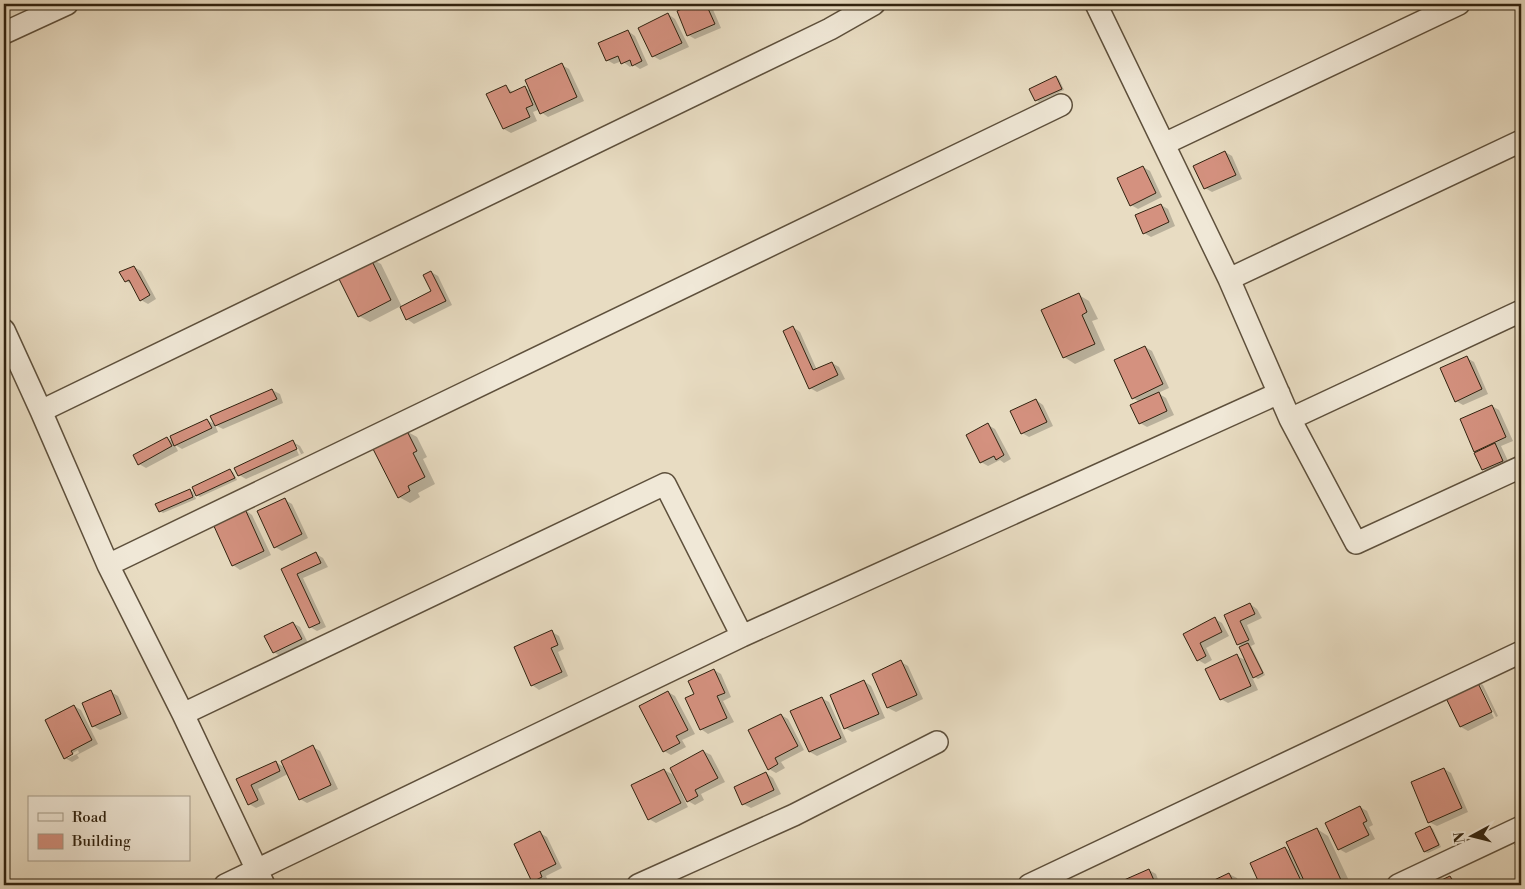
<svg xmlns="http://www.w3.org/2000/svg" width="1525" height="889" font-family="'Libre Bodoni',serif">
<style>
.shadow{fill:#0003;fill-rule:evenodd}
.building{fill:#d4917f;stroke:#30220f}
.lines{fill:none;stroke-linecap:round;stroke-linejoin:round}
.street-casing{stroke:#5e503c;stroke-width:24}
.street{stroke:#f0e8d7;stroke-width:21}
</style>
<rect width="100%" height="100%" fill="#e8dcc2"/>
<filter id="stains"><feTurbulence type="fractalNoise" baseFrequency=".004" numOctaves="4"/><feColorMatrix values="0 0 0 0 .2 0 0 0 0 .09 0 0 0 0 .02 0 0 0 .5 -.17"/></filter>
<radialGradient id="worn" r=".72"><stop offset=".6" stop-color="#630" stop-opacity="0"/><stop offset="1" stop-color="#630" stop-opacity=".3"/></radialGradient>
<path class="shadow" d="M 4,4 L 7,4 L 10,10 L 4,13 Z
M 15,4 L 39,4 L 26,10 Z
M 697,4 L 711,5 L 721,28 L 695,39 L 688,35 L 678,12 Z
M 668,14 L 675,19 L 689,47 L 660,60 L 653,56 Z
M 628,31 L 635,36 L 648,65 L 640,69 L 634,65 L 630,67 L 622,61 L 614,64 L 607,60 Z
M 562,65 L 569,69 L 584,101 L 548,117 L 538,110 L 533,112 L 537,121 L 511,133 L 504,129 L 506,87 L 514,93 L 525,88 L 531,91 Z
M 1056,77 L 1059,79 L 1064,90 L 1039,102 L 1036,100 Z
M 1225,152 L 1232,156 L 1242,179 L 1212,192 L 1205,188 Z
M 1143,167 L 1150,171 L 1162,197 L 1138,209 L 1131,205 Z
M 1161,205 L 1168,209 L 1175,226 L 1151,237 L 1144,233 Z
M 370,258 L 381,264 L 402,307 L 433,292 L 431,272 L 438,276 L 452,305 L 414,324 L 407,319 L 401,306 L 370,322 L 359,316 Z
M 134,267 L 141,271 L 156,299 L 148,304 L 141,300 L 133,285 L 126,281 Z
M 1079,295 L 1089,301 L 1098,319 L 1092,321 L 1105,350 L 1075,364 L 1064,357 Z
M 793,327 L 800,332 L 817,370 L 832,363 L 839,367 L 845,379 L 817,392 L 810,388 Z
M 1145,347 L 1152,351 L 1169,388 L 1158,393 L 1166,398 L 1174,415 L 1147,427 L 1140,423 L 1140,402 L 1133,398 Z
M 1467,358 L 1474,362 L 1488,394 L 1463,405 L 1456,401 Z
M 272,390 L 280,394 L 283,403 L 223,429 L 215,425 L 218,432 L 182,449 L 175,445 L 178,451 L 146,468 L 139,464 L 167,438 L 174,442 L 207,420 L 216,425 Z
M 1036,400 L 1043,405 L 1053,426 L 1029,437 L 1022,433 Z
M 1492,406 L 1499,410 L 1513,441 L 1501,446 L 1510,465 L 1491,474 L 1483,469 L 1476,453 L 1478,453 L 1475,451 Z
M 988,425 L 995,429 L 1011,459 L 1004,463 L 1000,460 L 988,466 L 981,462 Z
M 406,431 L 417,437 L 427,457 L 423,459 L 435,484 L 418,493 L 420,497 L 410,503 L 399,497 Z
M 293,442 L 300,446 L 304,453 L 246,479 L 239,475 ZM 295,446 L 297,446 L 301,454 L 299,455 Z
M 230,471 L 233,472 L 237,480 L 200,497 L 197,495 Z
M 190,490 L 193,492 L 196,499 L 163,513 L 160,511 Z
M 285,500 L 292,504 L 308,538 L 282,551 L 275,547 Z
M 245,510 L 252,515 L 271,555 L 240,570 L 233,565 Z
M 316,554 L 323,558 L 328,567 L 303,578 L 326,627 L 317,631 L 310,627 L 283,570 Z
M 1250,604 L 1257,609 L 1262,618 L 1247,625 L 1255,644 L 1251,646 L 1265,675 L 1258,679 L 1251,675 L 1258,690 L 1228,703 L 1221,699 L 1237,656 L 1247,661 L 1243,647 L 1238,644 L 1225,616 Z
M 1215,619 L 1222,623 L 1229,636 L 1206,648 L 1212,660 L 1205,664 L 1198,660 L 1185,634 Z
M 293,623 L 300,627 L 308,643 L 281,657 L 274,652 Z
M 552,632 L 559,636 L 564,649 L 558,652 L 568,676 L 539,690 L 532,685 Z
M 901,662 L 908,666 L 923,699 L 896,712 L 888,708 L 873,675 Z
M 714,670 L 721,674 L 731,697 L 723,701 L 734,722 L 708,734 L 701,729 L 696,695 Z
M 864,681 L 871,686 L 885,718 L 852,732 L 845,728 Z
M 1476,681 L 1483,685 L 1498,716 L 1468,731 L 1461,727 ZM 1478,685 L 1480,685 L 1496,717 L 1494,718 Z
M 111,692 L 118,696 L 128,718 L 100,730 L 93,726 Z
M 668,692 L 675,696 L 695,734 L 682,740 L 686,747 L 671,755 L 664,751 Z
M 821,698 L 829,702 L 847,742 L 817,756 L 810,752 L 792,712 Z
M 74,706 L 81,710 L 98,744 L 77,755 L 79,758 L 72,762 L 65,758 ZM 78,750 L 79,753 L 68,758 L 68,756 Z
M 781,715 L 788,719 L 804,750 L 781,762 L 785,768 L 776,773 L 769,769 Z
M 313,747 L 320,751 L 338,789 L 307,803 L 300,799 L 288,774 L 258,789 L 265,804 L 256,808 L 249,804 L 238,780 L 276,762 L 285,768 Z
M 703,751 L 711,755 L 725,782 L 701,794 L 704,800 L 695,805 L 688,801 Z
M 1444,769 L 1451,773 L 1468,812 L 1437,826 L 1429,822 Z
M 664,770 L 672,774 L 688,807 L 656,823 L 649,819 Z
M 766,773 L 773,778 L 781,794 L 751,808 L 743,804 Z
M 1360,807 L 1367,811 L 1373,825 L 1369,827 L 1375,839 L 1346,853 L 1339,849 Z
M 1430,827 L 1433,829 L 1441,847 L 1428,853 L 1425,852 Z
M 1317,829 L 1328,836 L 1351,885 L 1261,885 L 1251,864 L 1285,848 L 1292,852 Z
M 540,833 L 547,837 L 562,868 L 546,876 L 548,881 L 541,885 L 533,881 Z
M 1149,870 L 1156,874 L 1160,885 L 1117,885 Z
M 1229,874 L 1237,878 L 1240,885 L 1213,885 L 1211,883 Z
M 1450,877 L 1457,881 L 1459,885 L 1434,885 Z"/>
<path class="building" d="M 694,4 L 706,4 L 715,24 L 687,36 L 677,11 Z
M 668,13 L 682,43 L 652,57 L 638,28 Z
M 628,30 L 642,61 L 632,66 L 630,60 L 621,64 L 618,56 L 606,61 L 598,43 Z
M 562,63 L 577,97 L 540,114 L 525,80 Z
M 1056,76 L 1062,89 L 1035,101 L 1029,89 Z
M 506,85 L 510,93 L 525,86 L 533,105 L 526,108 L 530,117 L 503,129 L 486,94 Z
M 1225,151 L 1236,175 L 1204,189 L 1193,166 Z
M 1143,166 L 1156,193 L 1130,206 L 1117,178 Z
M 1161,204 L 1169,222 L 1143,234 L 1135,215 Z
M 370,257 L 391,300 L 358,317 L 336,273 Z
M 134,266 L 150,295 L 140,301 L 129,280 L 125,282 L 119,272 Z
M 431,271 L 446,301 L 406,320 L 400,307 L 431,291 L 423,275 Z
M 1079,293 L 1087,312 L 1082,315 L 1095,344 L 1063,358 L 1041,310 Z
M 793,326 L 813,370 L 832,362 L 838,375 L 809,389 L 783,331 Z
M 1145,346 L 1163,384 L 1132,399 L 1114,360 Z
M 1467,356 L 1482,389 L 1455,402 L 1440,368 Z
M 272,389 L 277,399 L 215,426 L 210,416 Z
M 1159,392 L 1167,411 L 1139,424 L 1130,405 Z
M 1036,399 L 1047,422 L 1021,434 L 1010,411 Z
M 1492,405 L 1506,437 L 1474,452 L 1460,419 Z
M 207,419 L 212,428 L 174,446 L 170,436 Z
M 988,423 L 1004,455 L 996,460 L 994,456 L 980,463 L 966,435 Z
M 406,429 L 417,451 L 413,453 L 425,477 L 408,486 L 410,491 L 398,498 L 372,447 Z
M 167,437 L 172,446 L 138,465 L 133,455 Z
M 293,440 L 297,449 L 238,476 L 234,468 Z
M 1495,443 L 1503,461 L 1482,470 L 1474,453 Z
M 230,469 L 235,478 L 196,496 L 192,487 Z
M 190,489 L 193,497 L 159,512 L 155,504 Z
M 285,498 L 302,534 L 274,548 L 257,511 Z
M 245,509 L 264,551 L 232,566 L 213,524 Z
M 316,552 L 321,563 L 297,574 L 320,623 L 309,628 L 281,569 Z
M 1250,603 L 1255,614 L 1240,621 L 1249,640 L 1237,645 L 1224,615 Z
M 1215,617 L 1222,632 L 1200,643 L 1206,656 L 1197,661 L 1183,634 Z
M 293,622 L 302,639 L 273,653 L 264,636 Z
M 552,630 L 558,645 L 551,648 L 562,672 L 531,686 L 514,647 Z
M 1248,643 L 1263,673 L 1253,678 L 1239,647 Z
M 1237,654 L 1251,686 L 1220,700 L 1205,669 Z
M 901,660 L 917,695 L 887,708 L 872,674 Z
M 714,669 L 725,693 L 717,696 L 727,718 L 700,730 L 685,698 L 694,694 L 688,681 Z
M 1476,679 L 1492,712 L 1460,727 L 1444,694 Z
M 864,680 L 879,714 L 844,729 L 830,695 Z
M 111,690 L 121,714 L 92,727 L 82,703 Z
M 668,691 L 688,730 L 676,736 L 680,743 L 663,752 L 639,706 Z
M 822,697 L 841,738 L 809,752 L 790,711 Z
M 74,705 L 92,740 L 71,751 L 73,754 L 64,759 L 45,720 Z
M 781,714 L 798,746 L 775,758 L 778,764 L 768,770 L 748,730 Z
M 313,745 L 331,785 L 299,800 L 281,761 Z
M 703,750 L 718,778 L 695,790 L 698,796 L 687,802 L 670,768 Z
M 276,761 L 280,771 L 251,785 L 258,800 L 248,805 L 236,779 Z
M 1444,768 L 1462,808 L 1428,823 L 1411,782 Z
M 664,769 L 681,803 L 648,820 L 631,785 Z
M 766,772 L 774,790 L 742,805 L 734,787 Z
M 1360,806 L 1367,821 L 1363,823 L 1369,835 L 1338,850 L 1325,823 Z
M 1430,826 L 1439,845 L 1424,852 L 1415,833 Z
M 1317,828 L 1341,880 L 1330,885 L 1306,885 L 1286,842 Z
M 540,831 L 556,864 L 540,872 L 542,877 L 532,882 L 514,844 Z
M 1521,841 L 1521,856 L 1515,844 Z
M 1285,847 L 1303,885 L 1260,885 L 1250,863 Z
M 1149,869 L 1156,885 L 1115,885 L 1115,884 Z
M 1229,873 L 1235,885 L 1211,885 L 1210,882 Z
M 1450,876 L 1455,885 L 1431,885 Z"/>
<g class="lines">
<g class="street-casing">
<path id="street" d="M 1096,4 L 1229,279 L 1290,419 L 1356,543 L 1521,467
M 4,33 L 67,4
M 1164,144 L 1459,4
M 1229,279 L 1521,141
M 4,330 L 41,411 L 108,565 L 183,714 L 264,885
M 41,411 L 830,29 L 874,4
M 1290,419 L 1521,311
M 108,565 L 1061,105
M 183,714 L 665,484 L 742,636
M 225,885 L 742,636 L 1279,393
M 638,885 L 794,815 L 937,742
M 1029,885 L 1521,652
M 1398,885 L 1521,827"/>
</g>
<use href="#street" class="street"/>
</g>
<rect width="1525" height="889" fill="none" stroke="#e8dcc2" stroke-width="20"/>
<rect x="5" y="5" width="1515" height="879" fill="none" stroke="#30220f" stroke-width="2.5"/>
<rect x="10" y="10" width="1505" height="869" fill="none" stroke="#30220f"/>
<rect x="28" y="796" width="162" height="65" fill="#f0e8d7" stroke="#a39987"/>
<rect x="38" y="813" width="25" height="8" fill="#f0e8d7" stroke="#a39987"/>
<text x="72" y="822" font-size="15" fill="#30220f">Road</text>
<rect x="38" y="834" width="25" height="15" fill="#d4917f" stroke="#a39987"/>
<text x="72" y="846" font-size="15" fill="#30220f">Building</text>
<g transform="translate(1472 836) rotate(263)" stroke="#f0e8d7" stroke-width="4" paint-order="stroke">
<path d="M0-4L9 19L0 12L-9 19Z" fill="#30220f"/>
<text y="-8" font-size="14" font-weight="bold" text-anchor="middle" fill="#30220f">N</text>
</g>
<rect width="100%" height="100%" filter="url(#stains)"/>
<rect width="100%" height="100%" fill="url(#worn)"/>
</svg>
